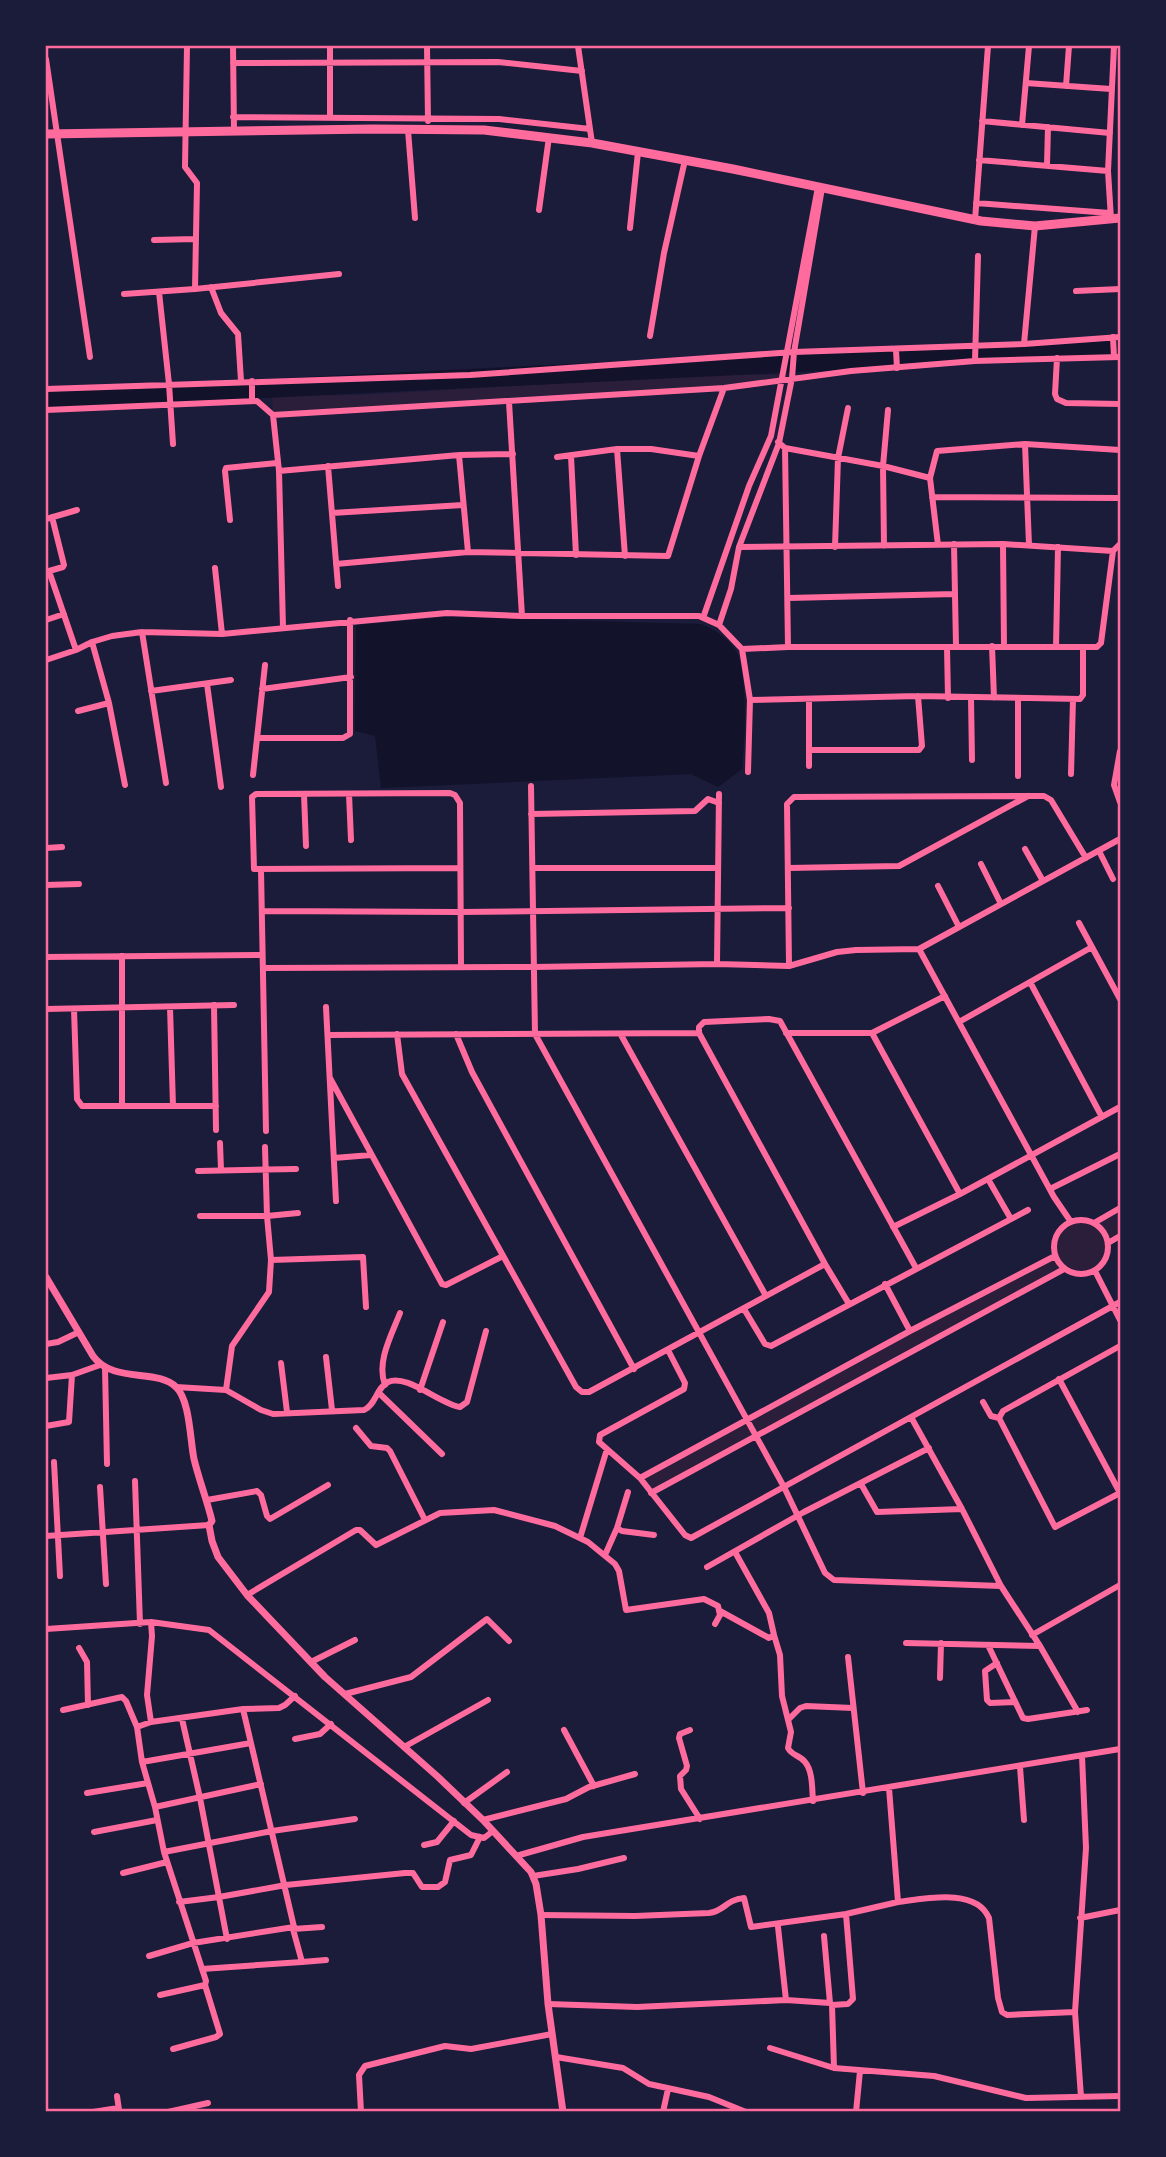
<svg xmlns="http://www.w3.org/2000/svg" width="1166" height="2157" font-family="'Roboto Serif',serif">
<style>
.green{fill:#2a1e3b}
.water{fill:#12122b}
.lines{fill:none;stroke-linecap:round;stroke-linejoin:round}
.river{stroke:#12122b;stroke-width:19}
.minor{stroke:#ff6b9d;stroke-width:6}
.tertiary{stroke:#ff6b9d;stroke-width:7}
.primary{stroke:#ff6b9d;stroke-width:9}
.neatline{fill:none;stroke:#ff6b9d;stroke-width:2.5}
</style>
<rect width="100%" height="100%" fill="#1b1b3a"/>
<path class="green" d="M 725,374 L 784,375 L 782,382 L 273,415 L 272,396 L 356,395 Z
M 1120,1208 L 1120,1236 L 1109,1243 C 1107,1272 1089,1278 1064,1269 L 651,1493 L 640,1478 L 1055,1257 C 1053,1230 1067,1215 1094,1223 Z"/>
<path class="water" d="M 447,617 L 701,624 C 714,629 733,641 738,655 C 748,685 745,738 742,769 L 718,787 L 691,774 L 381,788 L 375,736 L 355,731 L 356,625 Z"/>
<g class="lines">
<path class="river" d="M 46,399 L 1120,347"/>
<path class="minor" d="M 187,46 L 185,167 L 197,183 L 195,289 L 339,274
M 233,46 L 234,131
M 427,46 L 428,121
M 578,46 L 592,143
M 46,59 L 90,357
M 233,63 L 498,62 L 582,71
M 1026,83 L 1111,89
M 1066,86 L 1069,46
M 233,117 L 499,119 L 590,129
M 330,118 L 330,46
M 982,121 L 1110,133
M 1022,125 L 1029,46
M 408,130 L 415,218
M 979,160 L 1108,171
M 1047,165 L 1048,127
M 976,203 L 1110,213
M 539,210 L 549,137
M 1111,219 L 1108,171 L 1114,46
M 975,220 L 988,46
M 630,228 L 638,152
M 154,240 L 195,239
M 211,287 L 221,313 L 238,334 L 241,381
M 1076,291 L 1120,289
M 159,292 L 169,384 L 173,444
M 124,294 L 195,289
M 650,336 L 664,253 L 685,160
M 1113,337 L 1114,357
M 1024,344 L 1035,226
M 896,350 L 897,368
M 1057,358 L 1055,394 L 1057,399 L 1066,403 L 1120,404
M 975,361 L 978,256
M 252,381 L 252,401
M 46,389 L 470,375 L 794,352 L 1024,344 L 1120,337
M 509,402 L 522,616
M 46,410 L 257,401 L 273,415 L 279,471 L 283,627
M 273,415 L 724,388 L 851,371 L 975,361 L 1120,357
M 778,442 L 785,448 L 788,647
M 1025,444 L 1029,545
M 785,448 L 883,466 L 930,478
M 617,449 L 625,556
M 459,455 L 468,552
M 571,456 L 576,555
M 557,457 L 617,449 L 651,449 L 699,456
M 328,466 L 338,586
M 279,471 L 459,455 L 513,454
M 932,497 L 1120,498
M 332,513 L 463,505
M 46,519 L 77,510
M 230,520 L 225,471 L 226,468 L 277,463
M 954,544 L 956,646
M 1003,544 L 1004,646
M 938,545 L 930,478 L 937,451 L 1025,444 L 1120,450
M 884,546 L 883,466 L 888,410
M 739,547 L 1003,544 L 1113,551
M 835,547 L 838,458 L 848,408
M 336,564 L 468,552 L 668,556 L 699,456 L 724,388
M 215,568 L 222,634
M 49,571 L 63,567 L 64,565 L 52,517
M 46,572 L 49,571 L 76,650 L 92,642 L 112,636 L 142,632 L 222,634 L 447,613 L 522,616 L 699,616 L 719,625 L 742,649 L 750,700 L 748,772
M 788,598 L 955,594
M 703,618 L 749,486 L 771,436 L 818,187
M 46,620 L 64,614
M 719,625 L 731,589 L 739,547 L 779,443 L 792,378 L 794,352 L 822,188
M 142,632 L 166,783
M 92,642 L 109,703 L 125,785
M 992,646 L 994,698
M 947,647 L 948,698
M 1056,647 L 1058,547
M 742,649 L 788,647 L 1097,647 L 1101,643 L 1113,551 L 1120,544
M 46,660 L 76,650
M 207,684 L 221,787
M 262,689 L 351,677
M 151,691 L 231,680
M 971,698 L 972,760
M 1018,698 L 1018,776
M 750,700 L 918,696 L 1080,699 L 1083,695 L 1083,648
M 809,700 L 809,766
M 78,711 L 109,703
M 257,738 L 343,738 L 350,734 L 350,620
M 810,750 L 919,750 L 922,746 L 918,696
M 1120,751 L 1114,785 L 1120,802
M 1071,774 L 1073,699
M 253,775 L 265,665
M 531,786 L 535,1034 L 784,1487 L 825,1573 L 834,1580 L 1001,1586
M 304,794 L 306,846
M 349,794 L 351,840
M 531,814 L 695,811 L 708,799 L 719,803
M 46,848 L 62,847
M 1025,849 L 1043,881
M 1099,851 L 1113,879
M 981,864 L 1001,904
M 459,868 L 254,869 L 252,797 L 256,794 L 450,793 L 455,795 L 460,803 L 461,966
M 533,868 L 718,868
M 788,868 L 899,866 L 1028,796
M 261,870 L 266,1131
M 46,885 L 79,884
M 938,886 L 959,927
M 262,911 L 459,912 L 789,908
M 1079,923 L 1120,999
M 919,949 L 1054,1197 L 1071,1222
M 46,957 L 262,955
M 717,964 L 719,794
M 789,966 L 787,804 L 794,797 L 1044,796 L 1051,800 L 1086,858
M 263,968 L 534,967 L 717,964 L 789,966 L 837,952 L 856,950 L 919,949 L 1120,839
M 1030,982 L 1102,1117
M 214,1005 L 216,1130
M 170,1007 L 173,1106
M 326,1007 L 336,1201
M 46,1009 L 234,1005
M 74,1009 L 77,1099 L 82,1106 L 216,1106
M 959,1022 L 1092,947
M 786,1033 L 872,1033 L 945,996
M 872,1033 L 960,1194
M 397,1034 L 402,1074 L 576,1387 L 582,1392 L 589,1392 L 825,1264
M 456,1034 L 472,1072 L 634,1369
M 328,1035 L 699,1033
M 621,1035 L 766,1296
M 330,1078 L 442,1284 L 446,1285 L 503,1256
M 122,1105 L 122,956
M 220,1143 L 221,1170
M 334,1158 L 371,1155
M 198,1171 L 296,1169
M 988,1179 L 1011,1219
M 1050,1189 L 1120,1154
M 200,1216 L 267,1216 L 265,1147
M1054 1247a27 27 0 1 1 54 0a27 27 0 1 1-54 0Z
M 1094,1223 L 1120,1208
M 893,1227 L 960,1194 L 1120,1107
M 1108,1243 L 1120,1236
M 271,1260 L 363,1257 L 366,1307
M 1095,1271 L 1120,1320
M 885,1284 L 910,1331
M 849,1304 L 825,1264 L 699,1033 L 699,1027 L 704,1022 L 769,1019 L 780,1021 L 916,1268
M 744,1309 L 765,1344 L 771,1346 L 1028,1210
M 46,1344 L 58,1342 L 79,1332
M 1120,1346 L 1003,1411 L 999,1418 L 1055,1527 L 1120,1493
M 668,1350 L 685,1383 L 684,1389 L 600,1435 L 599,1442 L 640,1478 L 685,1535 L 691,1538 L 1120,1302
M 326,1357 L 332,1410
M 281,1363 L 287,1412
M 105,1367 L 107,1464
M 46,1378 L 72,1375 L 100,1365
M 1059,1379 L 1120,1493
M 385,1385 C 376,1362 392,1334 400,1313
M 176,1387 L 226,1390 L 261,1410 L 273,1414 L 364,1410 C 376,1405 376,1388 388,1382 C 406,1373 440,1404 460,1407 L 467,1402 L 486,1331
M 226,1390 L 232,1346 L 269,1292 L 271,1260 L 267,1216 L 298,1213
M 420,1390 L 443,1322
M 379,1393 L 442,1454
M 983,1402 L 991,1416 L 999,1418
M 911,1417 L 962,1509 L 1001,1586 L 1040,1646 L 1078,1712
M 46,1426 L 69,1422 L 72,1375
M 356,1428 L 371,1446 L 387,1448 L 390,1451 L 425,1520
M 54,1462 L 60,1576
M 640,1478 L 910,1331 L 1055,1256
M 135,1481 L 140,1624
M 861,1484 L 877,1512 L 962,1509
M 100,1487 L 106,1584
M 651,1493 L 1064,1269
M 207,1500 L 257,1491 L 261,1495 L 267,1516 L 270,1519 L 328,1485
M 617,1528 L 622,1531 L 654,1535
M 46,1536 L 209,1525
M 580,1538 L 607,1449
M 605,1555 L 617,1528 L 628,1492
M 707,1567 L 804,1512 L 929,1448
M 247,1595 L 356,1530 L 360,1530 L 376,1545 L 440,1513 L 494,1510 L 555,1526 L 588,1542 L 615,1564 L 619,1571 L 626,1610 L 704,1599 L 718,1606 L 720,1615 L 715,1624
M 720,1611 L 769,1638 L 774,1635 L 769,1613 L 735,1552
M 151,1622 L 152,1636 L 147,1695 L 151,1722
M 46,1629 L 151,1622 L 209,1630 L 471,1835 L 484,1838 L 493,1831
M 774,1635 L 780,1655 L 782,1696 L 791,1732 L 788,1748 C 792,1756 800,1755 805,1762 C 813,1771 812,1790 813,1801
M 1032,1635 L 1120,1585
M 906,1643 L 1040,1646
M 988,1645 L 1023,1718 L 1028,1719 L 1087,1710
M 79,1648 L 87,1662 L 88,1705
M 848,1657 L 863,1793
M 311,1662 L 355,1640
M 997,1663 L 985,1671 L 987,1700 L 990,1703 L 1015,1702
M 940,1678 L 941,1643
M 345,1694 L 411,1677 L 487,1619 L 509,1641
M 63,1710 L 122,1697 L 126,1701 L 137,1727
M 182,1719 L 200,1798 L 227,1939
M 789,1719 L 800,1708 L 806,1706 L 853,1708
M 564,1730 L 594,1786
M 690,1730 L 680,1734 L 679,1738 L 687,1766 L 686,1770 L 680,1776 L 681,1789 L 700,1819
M 295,1739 L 320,1734 L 331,1724
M 404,1747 L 488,1700
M 142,1762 L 251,1743
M 1020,1767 L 1024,1820
M 889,1788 L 898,1902 C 924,1899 976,1887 989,1918 L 998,1998 L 1002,2012 L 1007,2015 L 1075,2012
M 87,1793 L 148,1783
M 464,1803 L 507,1772
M 155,1807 L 261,1784
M 483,1820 L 566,1799 L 589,1787 L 635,1774
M 94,1832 L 157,1820
M 424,1845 L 437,1842 L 454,1821
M 164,1852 L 272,1831 L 355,1819
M 516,1856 L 583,1837 L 1120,1749
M 123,1873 L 167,1862
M 533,1876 L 578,1869 L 624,1858
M 179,1902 L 219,1897 L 286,1885 L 405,1873 L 413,1873 L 422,1887 L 438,1887 L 445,1882 L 450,1860 L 471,1855 L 480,1837
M 541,1915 L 635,1916 L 709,1913 C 725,1911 725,1900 744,1898 L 751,1927 L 846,1914 L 898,1902
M 1080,1918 L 1120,1910
M 322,1927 L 293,1929 L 302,1962 L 326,1960
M 778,1927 L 786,2000
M 824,1936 L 830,2003
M 149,1956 L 193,1943 L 294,1927 L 243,1709
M 202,1969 L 302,1962
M 160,1995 L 205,1985 L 206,1981 L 164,1852 L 155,1807 L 142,1762 L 137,1727 L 151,1722 L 243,1709 L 279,1708 L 285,1705 L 295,1696
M 548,2004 L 637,2007 L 786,2000 L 830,2003 L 832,2005 L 834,2068 L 934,2076 L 1026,2098 L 1120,2096
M 832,2005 L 848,2004 L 853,1999 L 846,1914
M 770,2048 L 834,2068
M 173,2049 L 216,2037 L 220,2034 L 205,1985
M 556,2057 L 623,2068 L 649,2084 L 709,2097 L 746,2112
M 117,2096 L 119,2110
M 1081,2097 L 1075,2012 L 1086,1848 L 1082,1756
M 93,2112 L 118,2108
M 168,2112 L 208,2103
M 361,2112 L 359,2075 L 365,2066 L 445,2046 L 471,2049 L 552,2034
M 663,2112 L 668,2089
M 856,2112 L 860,2071"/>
<path class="tertiary" d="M 46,1277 L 93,1356 C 113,1384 157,1368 176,1387 C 190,1400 190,1440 194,1459 C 199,1480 207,1500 212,1521 L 209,1525 L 212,1541 L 218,1557 L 247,1595 L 325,1677 L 437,1776 L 483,1820 L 531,1872 L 536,1884 L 541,1915 L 548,2004 L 563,2112"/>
<path class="primary" d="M 46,134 L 373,129 L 484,130 L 592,143 L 733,169 L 981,221 L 1035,226 L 1120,218"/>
</g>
<rect width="1166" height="2157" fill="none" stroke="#1b1b3a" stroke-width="94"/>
<rect x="47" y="47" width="1072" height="2063" class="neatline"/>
</svg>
